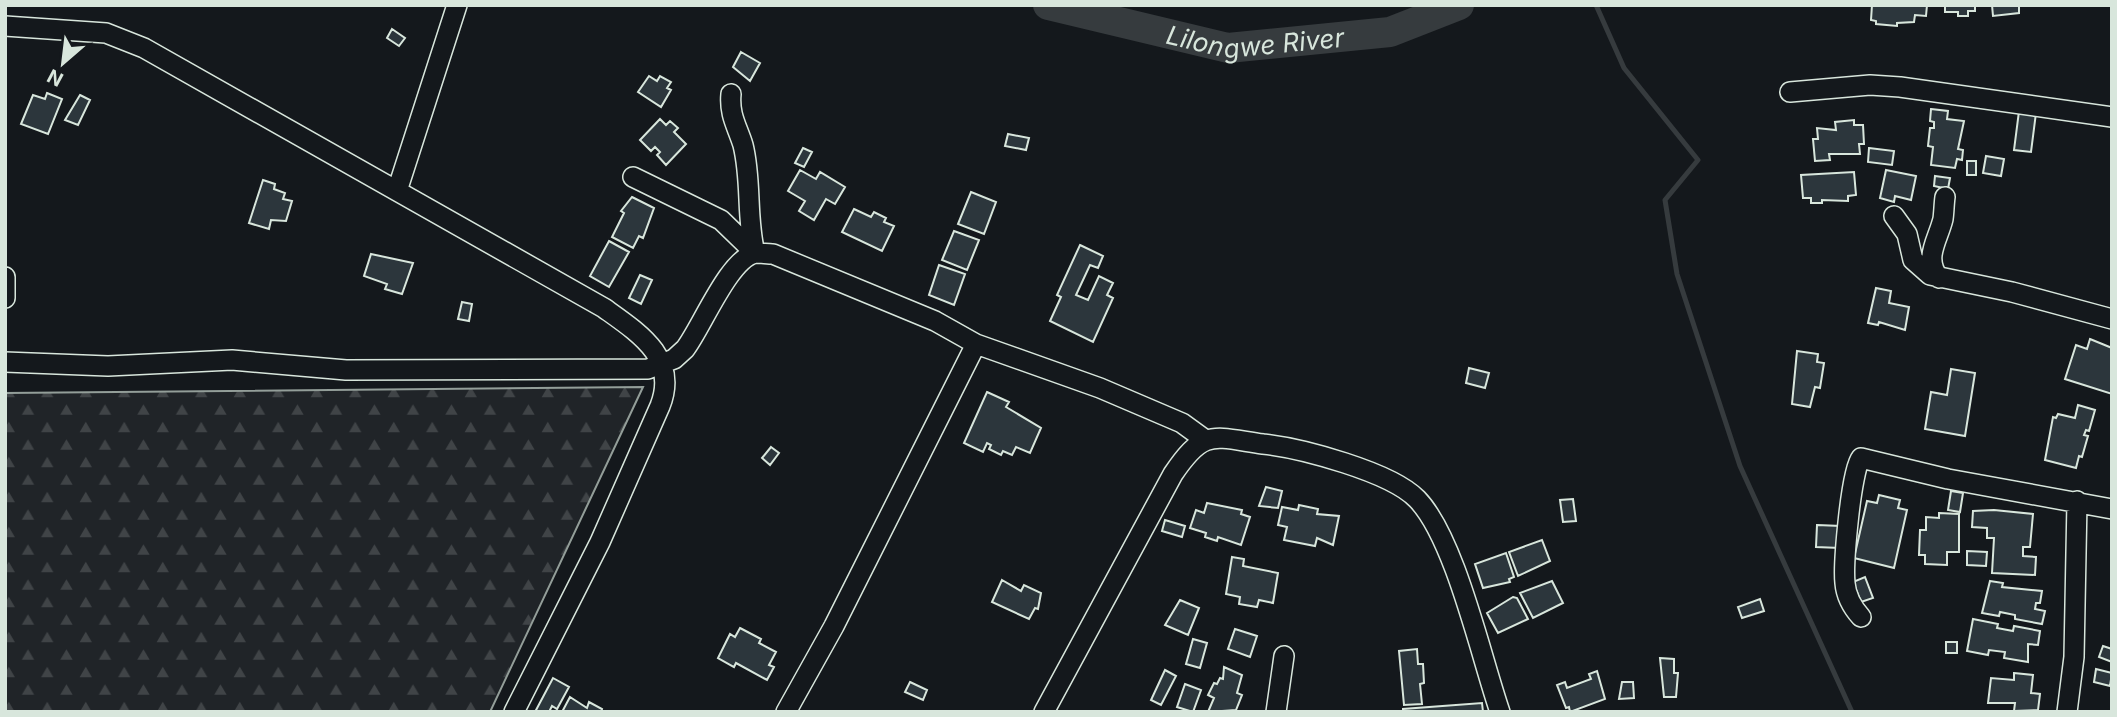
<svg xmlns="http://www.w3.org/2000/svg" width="2117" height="717" font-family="Inter,sans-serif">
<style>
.forest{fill:url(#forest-firs);stroke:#939e99;stroke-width:2}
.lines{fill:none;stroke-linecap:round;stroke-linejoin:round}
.stream{stroke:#363b3e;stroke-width:5}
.river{stroke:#363b3e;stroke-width:30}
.building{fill:#2c363c;stroke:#d8e6dc;stroke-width:2}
.minor-casing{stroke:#d8e6dc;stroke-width:22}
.minor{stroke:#14181c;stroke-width:19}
.labels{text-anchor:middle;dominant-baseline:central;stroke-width:5;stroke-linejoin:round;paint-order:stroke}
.water-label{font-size:26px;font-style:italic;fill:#d8e6dc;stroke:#14181c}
</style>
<defs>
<pattern id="forest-firs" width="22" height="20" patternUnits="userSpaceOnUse" patternTransform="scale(1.75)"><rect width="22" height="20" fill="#202428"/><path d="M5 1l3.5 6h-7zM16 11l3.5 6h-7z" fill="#404447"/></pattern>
</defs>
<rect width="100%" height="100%" fill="#14181c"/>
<path class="forest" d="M 643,387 L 490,712 L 5,712 L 5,393 Z"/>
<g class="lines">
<path class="stream" d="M 1596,5 L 1624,68 L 1698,160 L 1665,200 L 1677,274 L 1740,466 L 1852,712"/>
<path class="river" id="s1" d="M 1048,5 L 1228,48 L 1390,32 L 1459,5"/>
</g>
<path class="building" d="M 1872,5 L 1927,5 L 1926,16 L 1915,15 L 1914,22 L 1897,23 L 1897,26 L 1876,24 L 1876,21 L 1871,20 Z
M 1945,5 L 1975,5 L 1975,11 L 1968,11 L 1968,16 L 1958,16 L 1958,12 L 1945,12 Z
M 1992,5 L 2019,5 L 2019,13 L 1993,16 Z
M 392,29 L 405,38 L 399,46 L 387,38 Z
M 741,52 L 760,63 L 750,81 L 733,67 Z
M 649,76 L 657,81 L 660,76 L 671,82 L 667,88 L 671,90 L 661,107 L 638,92 Z
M 47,93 L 62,99 L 48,134 L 21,124 L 33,95 L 45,99 Z
M 80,95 L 90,100 L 78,125 L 65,120 Z
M 1931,109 L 1948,111 L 1947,119 L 1964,121 L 1958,149 L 1963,150 L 1962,160 L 1957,159 L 1955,168 L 1931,165 L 1933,147 L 1928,146 L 1930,128 L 1934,128 L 1934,122 L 1930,121 Z
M 2019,111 L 2036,113 L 2031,152 L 2014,150 Z
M 660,119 L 666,125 L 670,121 L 678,128 L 674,132 L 686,144 L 666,165 L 657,155 L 660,152 L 655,147 L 651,151 L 640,140 Z
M 1854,120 L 1854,125 L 1863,125 L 1864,144 L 1859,144 L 1860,154 L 1829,154 L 1830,160 L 1815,161 L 1813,139 L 1818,139 L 1817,128 L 1836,130 L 1835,122 Z
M 1008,134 L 1029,138 L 1026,150 L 1005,146 Z
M 803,148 L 812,152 L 804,167 L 795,163 Z
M 1869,148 L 1894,151 L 1892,165 L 1868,162 Z
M 1986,156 L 2004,159 L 2001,176 L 1983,173 Z
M 1967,161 L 1976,161 L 1976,175 L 1967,175 Z
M 800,170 L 816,179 L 820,172 L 845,187 L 835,204 L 826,199 L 814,220 L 799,211 L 805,201 L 788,191 Z
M 1886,170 L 1916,176 L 1911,200 L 1895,196 L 1894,202 L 1880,198 Z
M 1854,172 L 1856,195 L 1848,196 L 1848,201 L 1822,200 L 1822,203 L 1811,203 L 1811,198 L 1803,198 L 1801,175 Z
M 1935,176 L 1950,178 L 1948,189 L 1934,186 Z
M 263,180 L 275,184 L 274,189 L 285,193 L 283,199 L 292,201 L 286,221 L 271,220 L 269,229 L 249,223 Z
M 971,192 L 996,202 L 984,234 L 958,224 Z
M 632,197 L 654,208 L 643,238 L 639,236 L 633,248 L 612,237 L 624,213 L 621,211 Z
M 854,209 L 871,217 L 874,212 L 886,218 L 884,222 L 894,226 L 882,251 L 842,232 Z
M 954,231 L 979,240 L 967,270 L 942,260 Z
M 609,241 L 629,252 L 609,287 L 590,276 Z
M 1080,245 L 1103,256 L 1098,268 L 1090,265 L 1076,295 L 1088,300 L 1099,276 L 1113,283 L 1107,295 L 1113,298 L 1093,342 L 1050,321 L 1061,297 L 1057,295 Z
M 371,254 L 413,263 L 402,294 L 385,289 L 387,284 L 364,276 Z
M 939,265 L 965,274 L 954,305 L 929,295 Z
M 640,275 L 652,280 L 641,304 L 629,298 Z
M 1876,288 L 1891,291 L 1889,303 L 1909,307 L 1905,330 L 1879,322 L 1878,325 L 1868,323 Z
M 462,302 L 472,304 L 469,321 L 458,319 Z
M 2090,339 L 2112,348 L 2112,394 L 2065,379 L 2076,345 L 2087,349 Z
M 1797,351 L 1818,354 L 1817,362 L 1824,363 L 1820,388 L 1815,387 L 1810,407 L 1792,404 Z
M 1469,368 L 1489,373 L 1485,388 L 1466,383 Z
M 1951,369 L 1975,373 L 1965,436 L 1925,429 L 1931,392 L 1947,395 Z
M 987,392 L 1009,402 L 1006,407 L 1041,428 L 1030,453 L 1016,447 L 1012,455 L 1003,451 L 1001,455 L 989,449 L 991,445 L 987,443 L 983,452 L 964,443 Z
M 2078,405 L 2095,410 L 2089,431 L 2086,430 L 2084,435 L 2088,436 L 2082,457 L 2079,456 L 2076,468 L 2045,460 L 2053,417 L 2056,418 L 2058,414 L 2075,418 Z
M 771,447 L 779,453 L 770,465 L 762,458 Z
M 1266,487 L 1282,491 L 1278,508 L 1259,506 Z
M 1951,491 L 1963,493 L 1960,512 L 1948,510 Z
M 1879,495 L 1900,500 L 1898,508 L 1907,510 L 1894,568 L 1854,558 L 1867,501 L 1877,503 Z
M 1573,499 L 1576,521 L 1563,522 L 1560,500 Z
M 1207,503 L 1242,510 L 1241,514 L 1250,517 L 1241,545 L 1218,537 L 1217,541 L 1205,537 L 1206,533 L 1190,528 L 1196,510 L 1204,513 Z
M 1299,505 L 1318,509 L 1317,514 L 1339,516 L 1333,545 L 1317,538 L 1315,546 L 1284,540 L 1287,527 L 1278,525 L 1282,507 L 1298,510 Z
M 1994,510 L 2033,514 L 2030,547 L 2023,547 L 2023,556 L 2036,557 L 2035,575 L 1992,573 L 1994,538 L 1987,538 L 1987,528 L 1972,527 L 1973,511 Z
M 1939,513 L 1959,514 L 1959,552 L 1947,552 L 1947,565 L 1925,564 L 1925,555 L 1919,555 L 1920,530 L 1926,530 L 1926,517 L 1939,518 Z
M 1165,520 L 1185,526 L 1182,537 L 1162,531 Z
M 1817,525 L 1841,526 L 1840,548 L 1816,547 Z
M 1542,540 L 1550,561 L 1518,576 L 1509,552 Z
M 1967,551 L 1987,552 L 1986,566 L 1967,565 Z
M 1506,553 L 1514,577 L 1509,579 L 1510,582 L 1483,588 L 1475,564 Z
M 1232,557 L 1244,559 L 1243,566 L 1278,573 L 1273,603 L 1259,600 L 1257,607 L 1239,604 L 1240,597 L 1226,594 Z
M 1865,577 L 1873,598 L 1861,602 L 1853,582 Z
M 1002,580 L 1021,591 L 1024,585 L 1041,593 L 1038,609 L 1035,608 L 1029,619 L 992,602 Z
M 1552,581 L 1563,603 L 1533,618 L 1520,593 Z
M 1990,581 L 2003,583 L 2002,587 L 2042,591 L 2040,603 L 2036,603 L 2035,609 L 2045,611 L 2042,624 L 2015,619 L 2015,615 L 2000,612 L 1999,616 L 1982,613 Z
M 1513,597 L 1517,598 L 1528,619 L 1498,633 L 1487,613 Z
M 1760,599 L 1764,611 L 1742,618 L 1738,607 Z
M 1180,600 L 1199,608 L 1188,635 L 1165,625 Z
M 1973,619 L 1998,624 L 1997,628 L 2013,631 L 2014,626 L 2040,631 L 2038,645 L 2028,644 L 2028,662 L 2004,658 L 2005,652 L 1989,650 L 1988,655 L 1967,651 Z
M 740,628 L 761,639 L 759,643 L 776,652 L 769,665 L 774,667 L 767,680 L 736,663 L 734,667 L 718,658 L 730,634 L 735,637 Z
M 1235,629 L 1257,636 L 1250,657 L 1228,649 Z
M 1193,639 L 1207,643 L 1200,668 L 1186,664 Z
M 1946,642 L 1957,642 L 1957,653 L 1946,653 Z
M 2103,646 L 2112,649 L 2112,662 L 2099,657 Z
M 1417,649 L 1418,664 L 1423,664 L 1424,683 L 1420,684 L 1422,704 L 1404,705 L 1399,651 Z
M 1660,658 L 1674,659 L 1674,673 L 1678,673 L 1676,697 L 1664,697 Z
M 1224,667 L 1242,675 L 1237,693 L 1242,695 L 1236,710 L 1208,712 L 1214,698 L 1208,695 L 1214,683 L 1217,684 L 1220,678 L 1223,679 Z
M 2096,669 L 2112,673 L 2110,686 L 2094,682 Z
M 1165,670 L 1176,676 L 1161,705 L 1151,700 Z
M 1597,671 L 1605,699 L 1570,712 L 1569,707 L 1566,708 L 1557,685 L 1565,682 L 1567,688 L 1591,679 L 1589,674 Z
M 2014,673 L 2033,675 L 2031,693 L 2040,694 L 2038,710 L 2014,711 L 2015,703 L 1988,703 L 1991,678 L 2014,680 Z
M 553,678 L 569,687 L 557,709 L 552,706 L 549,712 L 535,712 Z
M 910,682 L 927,690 L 923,700 L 905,692 Z
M 1622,682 L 1633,682 L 1634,698 L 1619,699 Z
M 1185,684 L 1201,690 L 1193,712 L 1177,707 Z
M 570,697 L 587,708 L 589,702 L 602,709 L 601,712 L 562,712 Z
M 1482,703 L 1483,712 L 1403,712 L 1403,709 Z"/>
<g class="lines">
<g class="minor-casing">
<path id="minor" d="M 5,26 L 106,33 L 144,48 L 604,308 C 639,333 679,358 660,406 L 600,542 L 514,712
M 1790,92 L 1870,85 L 1900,87 L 2112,117
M 731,94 C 729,115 737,126 743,145 C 752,181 746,218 755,253
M 633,177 L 721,220 L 752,250
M 397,191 L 457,5
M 1894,216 L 1907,234 L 1913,260 L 1930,275 L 2012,292 L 2112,319
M 5,277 L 5,298
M 1939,278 C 1923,258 1938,240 1943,219 C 1944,212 1944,204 1945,197
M 5,362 L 108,366 L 232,360 L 346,370 L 648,369 L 674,359 L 685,349 C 702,327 729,258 756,253 C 761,253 768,254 773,254 L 935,321 L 976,344 L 1100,388 L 1182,423 L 1204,439
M 1861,617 C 1852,607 1846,596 1845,583 C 1843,564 1851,470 1861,458 L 1948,479 L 2112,509
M 786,712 L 834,626 L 976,344
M 1044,712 L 1173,474 C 1204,428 1213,437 1263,444 C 1301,448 1391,472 1417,499 C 1455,538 1481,657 1500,712
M 1276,712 L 1284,656
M 2067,712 L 2074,657 L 2077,501"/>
</g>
<use href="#minor" class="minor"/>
</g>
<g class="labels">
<g class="water-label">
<text stroke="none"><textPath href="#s1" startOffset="212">Lilongwe River</textPath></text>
</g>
</g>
<rect width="2117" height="717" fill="none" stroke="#d8e6dc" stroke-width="14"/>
<g transform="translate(63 63) rotate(208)" stroke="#14181c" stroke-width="5" paint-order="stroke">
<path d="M0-5L12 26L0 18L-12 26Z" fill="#d8e6dc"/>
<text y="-10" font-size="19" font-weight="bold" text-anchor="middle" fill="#d8e6dc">N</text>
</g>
</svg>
